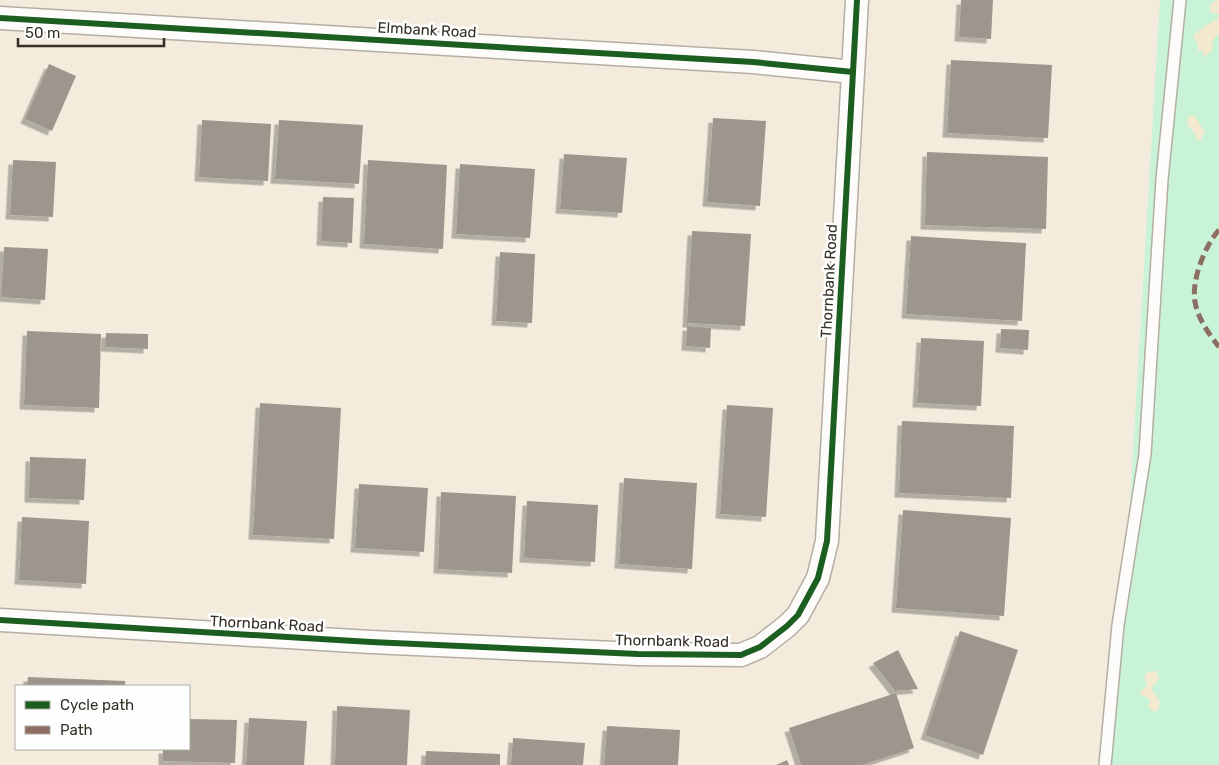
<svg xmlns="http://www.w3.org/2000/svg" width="1219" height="765" font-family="Rubik,sans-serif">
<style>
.green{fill:#c8f3d7}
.sand{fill:#f2e9ce}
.building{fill:#9d968c;filter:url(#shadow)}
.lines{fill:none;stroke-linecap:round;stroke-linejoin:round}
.lane-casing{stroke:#b4aea3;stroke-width:14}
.street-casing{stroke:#b4aea3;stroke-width:25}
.lane{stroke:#fdfcfa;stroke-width:11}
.street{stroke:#fdfcfa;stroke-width:22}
.quiet{stroke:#8d6e63;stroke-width:5;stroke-dasharray:10 5;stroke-linecap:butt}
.cycleway-casing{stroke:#fefefe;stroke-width:9}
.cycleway{stroke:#1b5e20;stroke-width:6}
.labels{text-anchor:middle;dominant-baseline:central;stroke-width:5;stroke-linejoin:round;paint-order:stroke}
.street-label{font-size:15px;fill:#342f24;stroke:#fefefe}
</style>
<defs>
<filter id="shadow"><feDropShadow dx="-4.5" dy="4.5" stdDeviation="0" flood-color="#0004"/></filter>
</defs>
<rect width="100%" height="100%" fill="#f3ecdd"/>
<path class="green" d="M 1160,0 L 1219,0 L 1219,765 L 1101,765 L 1119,685 Z"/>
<path class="sand" d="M 1219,0 L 1219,14 L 1210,12 C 1209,5 1212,1 1219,0 Z
M 1219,18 L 1219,34 L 1213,39 L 1212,51 L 1204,57 L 1203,51 L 1197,51 L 1198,45 L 1193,36 C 1196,32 1215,19 1219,18 Z
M 1191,115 L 1195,117 L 1205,132 L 1202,139 L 1198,141 L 1194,132 L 1187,125 L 1188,118 Z
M 1157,671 L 1159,679 L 1151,688 L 1160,702 L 1159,708 L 1155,712 L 1148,707 L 1150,702 L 1148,698 L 1139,694 L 1147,685 L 1144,677 L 1148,672 Z"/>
<path class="building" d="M 961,0 L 993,0 L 991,39 L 959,37 Z
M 951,60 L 1052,65 L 1048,138 L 947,133 Z
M 49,64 L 76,76 L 52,131 L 25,119 Z
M 713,118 L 766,121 L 760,206 L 707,202 Z
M 202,120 L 271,124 L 268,181 L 199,177 Z
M 279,120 L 363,125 L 359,184 L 275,179 Z
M 927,152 L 1048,157 L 1046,229 L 925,225 Z
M 564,154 L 627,158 L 622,213 L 560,209 Z
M 13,160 L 56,162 L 53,217 L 10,215 Z
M 368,160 L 447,165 L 443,249 L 364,244 Z
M 460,164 L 535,169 L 530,238 L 456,234 Z
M 323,197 L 354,198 L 352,243 L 321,241 Z
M 692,231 L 751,234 L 745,326 L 687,323 Z
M 911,236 L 1026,243 L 1022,321 L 906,314 Z
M 4,247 L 48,249 L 45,300 L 1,297 Z
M 500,252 L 535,254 L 532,323 L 496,321 Z
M 687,326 L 711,328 L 710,348 L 686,346 Z
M 1001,329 L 1029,330 L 1028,350 L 1000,348 Z
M 27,331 L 101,334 L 99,408 L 24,405 Z
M 106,333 L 148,334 L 148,349 L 105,347 Z
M 921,338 L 984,341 L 981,406 L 917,403 Z
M 260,403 L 341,408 L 334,539 L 253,535 Z
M 727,405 L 773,408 L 766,517 L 720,514 Z
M 902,421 L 1014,426 L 1011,498 L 899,493 Z
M 30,457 L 86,459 L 84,500 L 29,498 Z
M 624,478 L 697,483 L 692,569 L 619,564 Z
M 359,484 L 428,488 L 424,552 L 355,548 Z
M 441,492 L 516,496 L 512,573 L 438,569 Z
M 527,501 L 598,505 L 595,562 L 524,558 Z
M 903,510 L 1011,518 L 1004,616 L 896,608 Z
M 22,517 L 89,521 L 86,584 L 19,580 Z
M 960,631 L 1018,650 L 983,755 L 925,735 Z
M 898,650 L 918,689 L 895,691 L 873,663 Z
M 28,677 L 125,681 L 125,686 L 27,686 Z
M 896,693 L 914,748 L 862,765 L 801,765 L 789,728 Z
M 337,706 L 410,710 L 407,765 L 335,765 Z
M 249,718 L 307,721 L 304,765 L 246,765 Z
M 189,719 L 237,720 L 235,763 L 163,761 L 163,749 L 189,749 Z
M 607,726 L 680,730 L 678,765 L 604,765 Z
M 513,738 L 585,743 L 583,765 L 511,765 Z
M 426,751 L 500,754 L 500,765 L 425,765 Z
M 787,760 L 789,765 L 776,765 Z"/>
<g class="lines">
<g class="lane-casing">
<path id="lane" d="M 1105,765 L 1118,625 L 1145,454 L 1162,179 L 1180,0"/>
</g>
<g class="street-casing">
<path id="street" d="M 0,18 L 753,62 L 853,72
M 0,620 L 371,642 L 638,654 L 741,655 L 760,647 L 787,626 L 798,615 L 818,578 L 827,541 L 857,0"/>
</g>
<use href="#lane" class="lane"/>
<use href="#street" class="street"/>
<path class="quiet" d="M 1219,230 C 1205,245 1191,281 1195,302 C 1198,319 1209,334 1219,347"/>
<g class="cycleway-casing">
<path id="cycleway" d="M 0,18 L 753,62 L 853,72
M 0,620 L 371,642 L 638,654 L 741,655 L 760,647 L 787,626 L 798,615 L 818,578 L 827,541 L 857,0"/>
</g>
<use href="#cycleway" class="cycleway"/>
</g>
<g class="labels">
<g class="street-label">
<text transform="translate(427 30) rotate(3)">Elmbank Road</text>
<text transform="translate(829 281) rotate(-87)">Thornbank Road</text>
<text transform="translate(267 624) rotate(3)">Thornbank Road</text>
<text transform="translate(672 641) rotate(1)">Thornbank Road</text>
</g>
</g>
<rect x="15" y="685" width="175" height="65" fill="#fefefe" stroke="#adaba7"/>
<rect x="25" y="701" width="25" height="8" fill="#1b5e20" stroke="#adaba7"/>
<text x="60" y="710" font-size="15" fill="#342f24">Cycle path</text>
<rect x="25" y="726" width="25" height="8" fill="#8d6e63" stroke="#adaba7"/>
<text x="60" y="735" font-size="15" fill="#342f24">Path</text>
<path d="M18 38v8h146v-8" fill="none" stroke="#342f24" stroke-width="2.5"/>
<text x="25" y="38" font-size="15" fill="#342f24" stroke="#fefefe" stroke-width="4" paint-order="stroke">50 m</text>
</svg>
